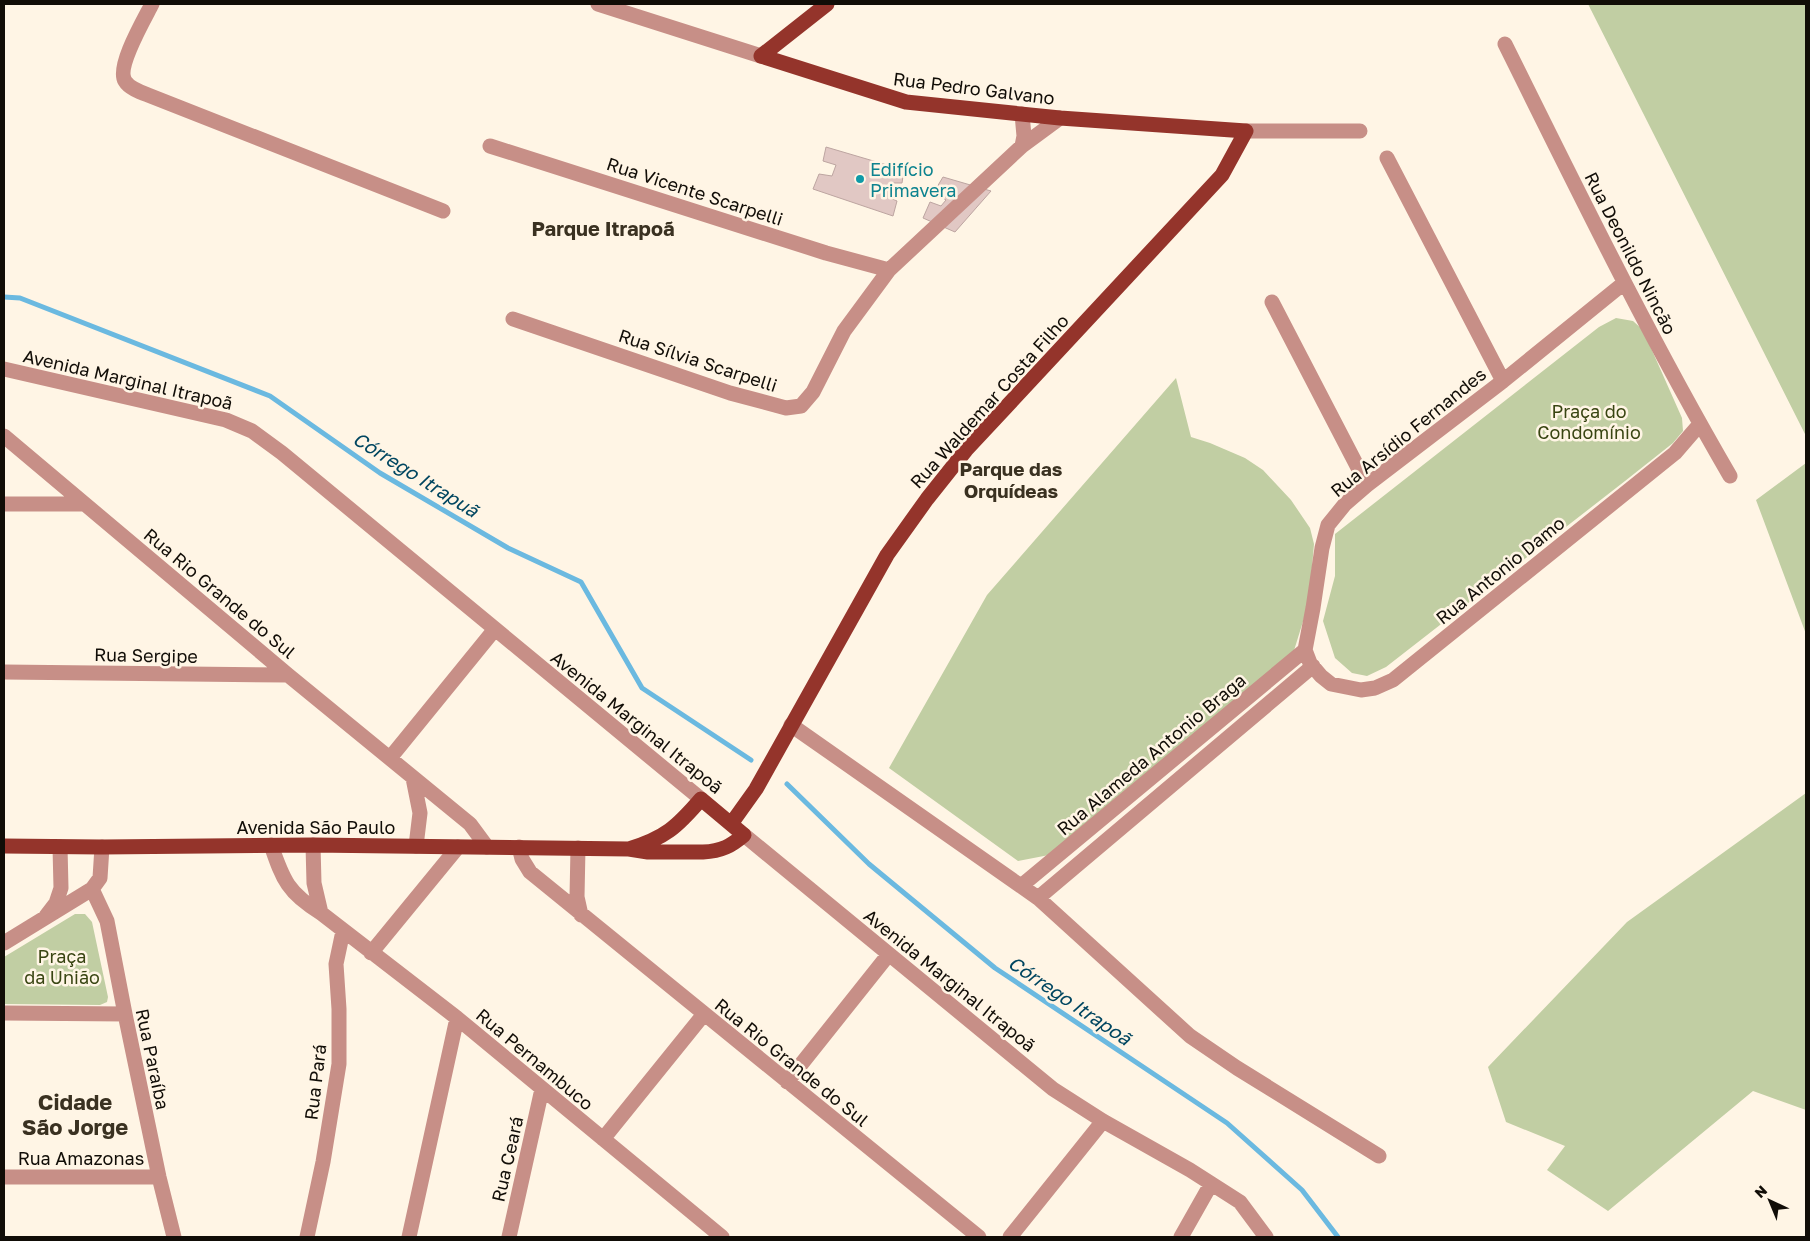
<svg xmlns="http://www.w3.org/2000/svg" width="1810" height="1241" font-family="'Golos Text',sans-serif">
<style>
.green{fill:#c1cea3}
.lines{fill:none;stroke-linecap:round;stroke-linejoin:round}
.stream{stroke:#6bb9e0;stroke-width:5}
.building{fill:#e1c8c4;stroke:#bda5a1}
.minor{stroke:#c78f87;stroke-width:15}
.major{stroke:#94342b;stroke-width:15}
.culture-dot{fill:#0f9aa8;stroke:#fff5e5;stroke-width:2}
.labels{text-anchor:middle;dominant-baseline:central;stroke-width:5;stroke-linejoin:round;paint-order:stroke}
.street-label{font-size:18px;fill:#110d07;stroke:#fff5e5}
.culture-label{font-size:18px;fill:#0d838f;stroke:#fff5e5;text-anchor:start}
.park-label{font-size:18px;fill:#394512;stroke:#fff5e5}
.neighbourhood-label{font-size:19px;font-weight:bold;fill:#3a3121;stroke:#fff5e5}
.water-label{font-size:19px;font-style:italic;fill:#004660;stroke:#fff5e5}
.quarter-label{font-size:20px;font-weight:bold;fill:#3a3121;stroke:#fff5e5}
.district-label{font-size:22px;font-weight:bold;fill:#3a3121;stroke:#fff5e5}
</style>
<rect width="100%" height="100%" fill="#fff5e5"/>
<path class="green" d="M 1588,4 L 1806,4 L 1806,436 Z
M 1616,318 L 1633,321 L 1643,330 L 1682,418 L 1683,431 L 1673,443 L 1625,481 L 1386,667 L 1367,676 L 1352,673 L 1335,658 L 1323,621 L 1335,576 L 1335,534 L 1599,327 Z
M 1176,378 L 1191,437 L 1210,443 L 1245,458 L 1263,470 L 1291,500 L 1310,528 L 1314,544 L 1309,602 L 1292,657 L 1049,855 L 1018,861 L 889,768 L 987,595 Z
M 1806,463 L 1806,634 L 1756,500 Z
M 1806,793 L 1806,1110 L 1753,1091 L 1608,1211 L 1547,1170 L 1565,1146 L 1506,1122 L 1488,1067 L 1627,922 Z
M 75,914 L 85,914 L 92,922 L 108,997 L 107,1002 L 100,1005 L 4,1004 L 4,957 Z"/>
<g class="lines">
<path class="stream" d="M 4,297 L 20,298 L 270,396 L 380,473 L 508,548 L 581,582 L 642,688 L 751,760
M 787,784 L 869,864 L 995,968 L 1227,1123 L 1302,1190 L 1338,1237"/>
</g>
<path class="building" d="M 826,147 L 904,170 L 902,183 L 889,183 L 888,197 L 897,201 L 893,216 L 813,189 L 819,174 L 832,176 L 836,165 L 823,161 Z
M 943,177 L 991,191 L 955,232 L 923,218 L 930,202 L 941,206 L 946,200 L 934,192 Z"/>
<g class="lines">
<path class="minor" d="M 152,4 C 145,18 116,67 125,81 C 129,88 140,92 148,95 L 443,211
M 598,4 L 761,56
M 1505,44 C 1577,189 1648,335 1730,476
M 1022,114 L 1024,136 L 1022,146
M 1246,131 L 1360,131
M 490,146 L 826,253 L 889,270
M 1387,158 L 1503,381
M 1624,283 L 1503,381 L 1367,485 L 1345,504 L 1328,525 L 1322,548 L 1313,608 L 1305,650 L 1310,663 L 1321,676 L 1331,684 L 1361,690 L 1375,688 L 1393,680 L 1675,453 L 1700,424
M 1272,302 L 1367,485
M 513,319 L 730,393 L 786,408 L 801,406 L 813,392 L 844,331 L 889,270 L 1022,146 L 1060,118
M 4,369 L 226,420 L 252,431 L 282,453 L 701,799
M 4,436 L 288,675 L 470,824 L 487,847
M 4,504 L 83,504
M 4,672 L 288,675
M 791,725 L 1038,898 L 1190,1036 L 1237,1068 L 1379,1156
M 390,758 L 495,629
M 413,778 L 420,813 L 416,846
M 744,835 L 1053,1089 L 1103,1121 L 1190,1170 L 1240,1202 L 1266,1237
M 271,845 C 283,880 288,893 321,913 L 457,1018 L 722,1237
M 313,845 L 314,883 L 321,913
M 519,847 L 522,859 L 530,872 L 979,1237
M 578,848 L 577,897 L 581,915
M 1021,886 L 1305,650
M 92,889 L 107,921 L 125,1014 L 159,1177 L 174,1237
M 1038,898 L 1313,666
M 46,916 L 56,903 L 61,888 L 60,847
M 4,943 L 92,889 L 100,878 L 102,847
M 371,953 L 458,847
M 4,1013 L 125,1014
M 787,1082 L 889,954
M 603,1139 L 704,1014
M 4,1177 L 159,1177
M 307,1237 L 323,1162 L 339,1064 L 339,1009 L 336,964 L 343,931
M 409,1237 L 457,1018
M 509,1237 L 542,1089
M 1010,1237 L 1103,1121
M 1181,1237 L 1211,1184"/>
<path class="major" d="M 761,56 L 827,4
M 731,824 L 756,789 L 887,555 L 927,499 L 966,450 L 1222,175 L 1246,131 L 1060,118 L 906,102 L 761,56
M 4,846 L 102,847 L 313,845 L 629,849 L 648,852 L 703,852 C 722,851 731,846 744,835 L 701,799 C 677,827 665,838 629,849"/>
</g>
<circle class="culture-dot" cx="860" cy="179" r="5"/>
<g class="labels">
<g class="street-label">
<text transform="translate(974 88) rotate(7)">Rua Pedro Galvano</text>
<text transform="translate(695 191) rotate(18)">Rua Vicente Scarpelli</text>
<text transform="translate(1631 253) rotate(63)">Rua Deonildo Nincão</text>
<text transform="translate(698 360) rotate(18)">Rua Sílvia Scarpelli</text>
<text transform="translate(128 379) rotate(13)">Avenida Marginal Itrapoã</text>
<text transform="translate(989 401) rotate(-48)">Rua Waldemar Costa Filho</text>
<text transform="translate(1408 432) rotate(-39)">Rua Arsídio Fernandes</text>
<text transform="translate(1500 570) rotate(-39)">Rua Antonio Damo</text>
<text transform="translate(220 593) rotate(40)">Rua Rio Grande do Sul</text>
<text transform="translate(146 655) rotate(1)">Rua Sergipe</text>
<text transform="translate(637 722) rotate(39)">Avenida Marginal Itrapoã</text>
<text transform="translate(1151 754) rotate(-40)">Rua Alameda Antonio Braga</text>
<text x="316" y="827">Avenida São Paulo</text>
<text transform="translate(950 980) rotate(39)">Avenida Marginal Itrapoã</text>
<text transform="translate(153 1059) rotate(78)">Rua Paraíba</text>
<text transform="translate(535 1059) rotate(40)">Rua Pernambuco</text>
<text transform="translate(792 1062) rotate(39)">Rua Rio Grande do Sul</text>
<text transform="translate(315 1082) rotate(-83)">Rua Pará</text>
<text x="81" y="1158">Rua Amazonas</text>
<text transform="translate(507 1159) rotate(-77)">Rua Ceará</text>
</g>
<g class="culture-label">
<text x="870" y="169">Edifício<tspan x="870" dy="21">Primavera</tspan></text>
</g>
<g class="park-label">
<text x="1589" y="411">Praça do<tspan x="1589" dy="21">Condomínio</tspan></text>
<text x="62" y="956">Praça<tspan x="62" dy="21">da União</tspan></text>
</g>
<g class="neighbourhood-label">
<text x="1011" y="468">Parque das<tspan x="1011" dy="22">Orquídeas</tspan></text>
</g>
<g class="water-label">
<text transform="translate(416 474) rotate(32)">Córrego Itrapuã</text>
<text transform="translate(1070 1000) rotate(34)">Córrego Itrapoã</text>
</g>
<g class="quarter-label">
<text x="603" y="228">Parque Itrapoã</text>
</g>
<g class="district-label">
<text x="75" y="1101">Cidade<tspan x="75" dy="25">São Jorge</tspan></text>
</g>
</g>
<rect width="1810" height="1241" fill="none" stroke="#110d07" stroke-width="10"/>
<g transform="translate(1770 1201) rotate(316)" stroke="#fff5e5" stroke-width="4" paint-order="stroke">
<path d="M0-4L9 19L0 12L-9 19Z" fill="#110d07"/>
<text y="-8" font-size="14" font-weight="bold" text-anchor="middle" fill="#110d07">N</text>
</g>
</svg>
